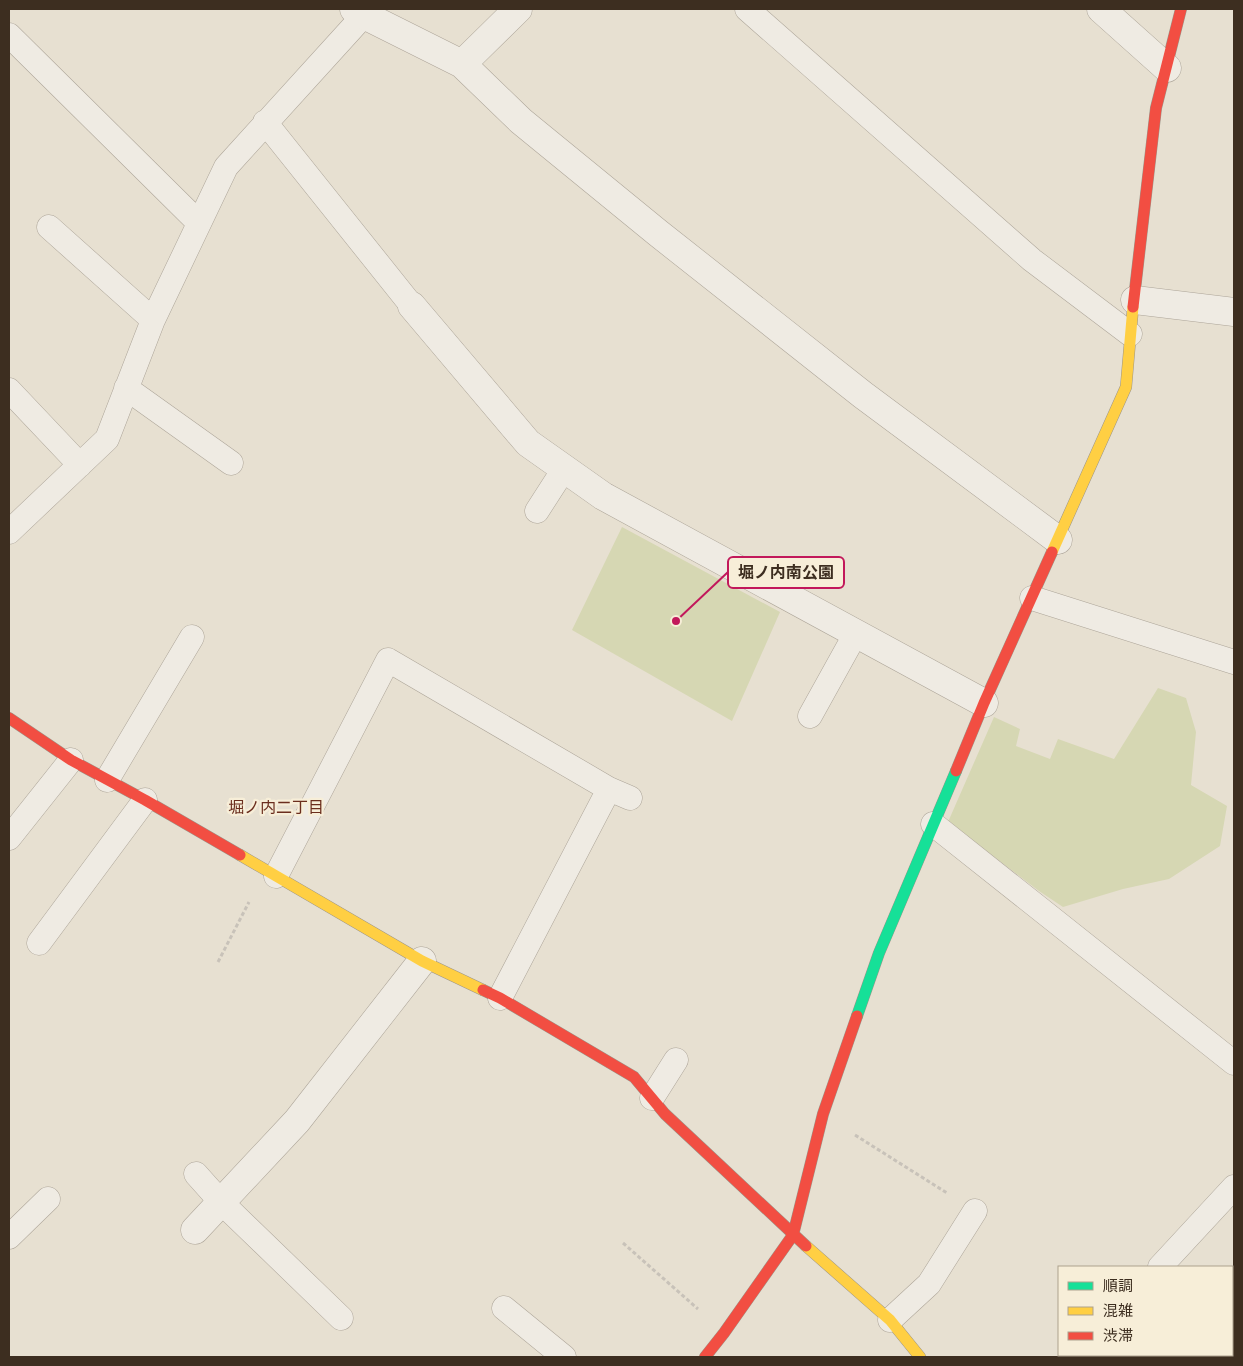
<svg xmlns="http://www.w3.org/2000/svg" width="1243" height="1366" font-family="Literata,'Noto Sans JP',serif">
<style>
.green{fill:#d6d7b3}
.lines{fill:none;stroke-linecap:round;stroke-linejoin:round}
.lane-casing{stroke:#ada599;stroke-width:25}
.street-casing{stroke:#ada599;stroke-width:29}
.fast-casing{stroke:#9c958a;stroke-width:12}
.slow-casing{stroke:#9c958a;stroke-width:12}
.jam-casing{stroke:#9c958a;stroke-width:12}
.path{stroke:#c8c2b9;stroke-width:3;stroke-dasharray:4 2.5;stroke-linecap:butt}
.lane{stroke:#efebe3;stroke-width:24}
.street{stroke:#efebe3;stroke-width:28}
.fast{stroke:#16e098;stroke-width:11}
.slow{stroke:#ffcf43;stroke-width:11}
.jam{stroke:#f24e42;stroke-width:11}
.labels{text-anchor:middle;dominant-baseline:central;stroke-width:4.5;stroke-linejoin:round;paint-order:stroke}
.neighbourhood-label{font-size:16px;fill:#6b2e1e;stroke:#f7eed8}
.leader{fill:none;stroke:#c2185b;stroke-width:2}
.callout-dot{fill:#c2185b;stroke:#f7eed8;stroke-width:2}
.callout{fill:#f7eed8;stroke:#c2185b;stroke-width:2}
.callout-label{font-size:16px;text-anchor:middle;font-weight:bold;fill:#3d2e20}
</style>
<rect width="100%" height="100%" fill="#e7e0d1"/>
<path class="green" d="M 622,527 L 780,612 L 732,721 L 572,630 Z
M 1158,688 L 1186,698 L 1196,732 L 1191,785 L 1227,806 L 1220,846 L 1169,879 L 1123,889 L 1063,907 L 1039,891 L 948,822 L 994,717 L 1020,729 L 1016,746 L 1050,759 L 1058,739 L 1114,759 Z"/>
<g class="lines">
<g class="lane-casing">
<path id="lane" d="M 747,9 L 1032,260 L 1130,334
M 9,35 L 198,222
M 265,122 L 412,306
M 49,227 L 153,320
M 126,388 L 231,463
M 9,390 L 80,465
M 537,511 L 564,469
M 9,532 L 107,439 L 153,320 L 226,167 L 364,15
M 1032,598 L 1234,662
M 810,716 L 856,633
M 107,780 L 192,637
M 933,824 L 1234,1063
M 9,838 L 71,760
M 276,876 L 388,660 L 609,789 L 630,798
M 39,943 L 145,800
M 500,998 L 609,789
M 652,1098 L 676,1060
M 196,1174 L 221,1202 L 341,1318
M 9,1237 L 48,1199
M 1160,1267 L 1234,1187
M 504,1308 L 564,1357
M 890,1320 L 929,1284 L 975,1211
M 1082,1357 L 1084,1355"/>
</g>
<g class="street-casing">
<path id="street" d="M 354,9 L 364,15 L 462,64 L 521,121 L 658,233 L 863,395 L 1058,540
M 1101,9 L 1167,68
M 462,64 L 518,9
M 1135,300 L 1234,312
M 412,306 L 528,443 L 603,496 L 984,703
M 195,1230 L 297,1121 L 422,961"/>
</g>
<g class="fast-casing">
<path id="fast" d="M 857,1016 L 879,953 L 956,771"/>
</g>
<g class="slow-casing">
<path id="slow" d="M 1052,552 L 1126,387 L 1133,307
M 240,855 L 422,961 L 483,990
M 806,1246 L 890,1320 L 920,1357"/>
</g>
<g class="jam-casing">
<path id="jam" d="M 1133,307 L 1156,108 L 1181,9
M 9,718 L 71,760 L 145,800 L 240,855
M 956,771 L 984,703 L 1052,552
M 483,990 L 500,998 L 634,1077 L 665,1114 L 806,1246
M 705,1357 L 724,1333 L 793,1235 L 823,1114 L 857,1016"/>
</g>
<path class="path" d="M 218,962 L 249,902
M 855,1135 L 947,1193
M 623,1243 L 698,1309"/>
<use href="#lane" class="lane"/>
<use href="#street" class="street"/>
<use href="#fast" class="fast"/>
<use href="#slow" class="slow"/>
<use href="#jam" class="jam"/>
</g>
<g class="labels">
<g class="neighbourhood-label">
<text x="276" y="806">堀ノ内二丁目</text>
</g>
</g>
<path class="leader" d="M676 621L728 572"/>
<circle class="callout-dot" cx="676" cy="621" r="5"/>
<rect class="callout" x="728" y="557" width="116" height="31" rx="5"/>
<g class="callout-label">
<text x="786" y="578">堀ノ内南公園</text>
</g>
<rect width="1243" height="1366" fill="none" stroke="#3d2e20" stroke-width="20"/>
<rect x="1058" y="1266" width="175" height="90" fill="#f7eed8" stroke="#ada18e"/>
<rect x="1068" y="1282" width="25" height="8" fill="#16e098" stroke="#ada18e"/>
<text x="1103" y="1291" font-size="15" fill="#3d2e20">順調</text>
<rect x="1068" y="1307" width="25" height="8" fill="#ffcf43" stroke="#ada18e"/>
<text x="1103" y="1316" font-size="15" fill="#3d2e20">混雑</text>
<rect x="1068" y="1332" width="25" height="8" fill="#f24e42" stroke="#ada18e"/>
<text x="1103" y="1341" font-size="15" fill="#3d2e20">渋滞</text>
</svg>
